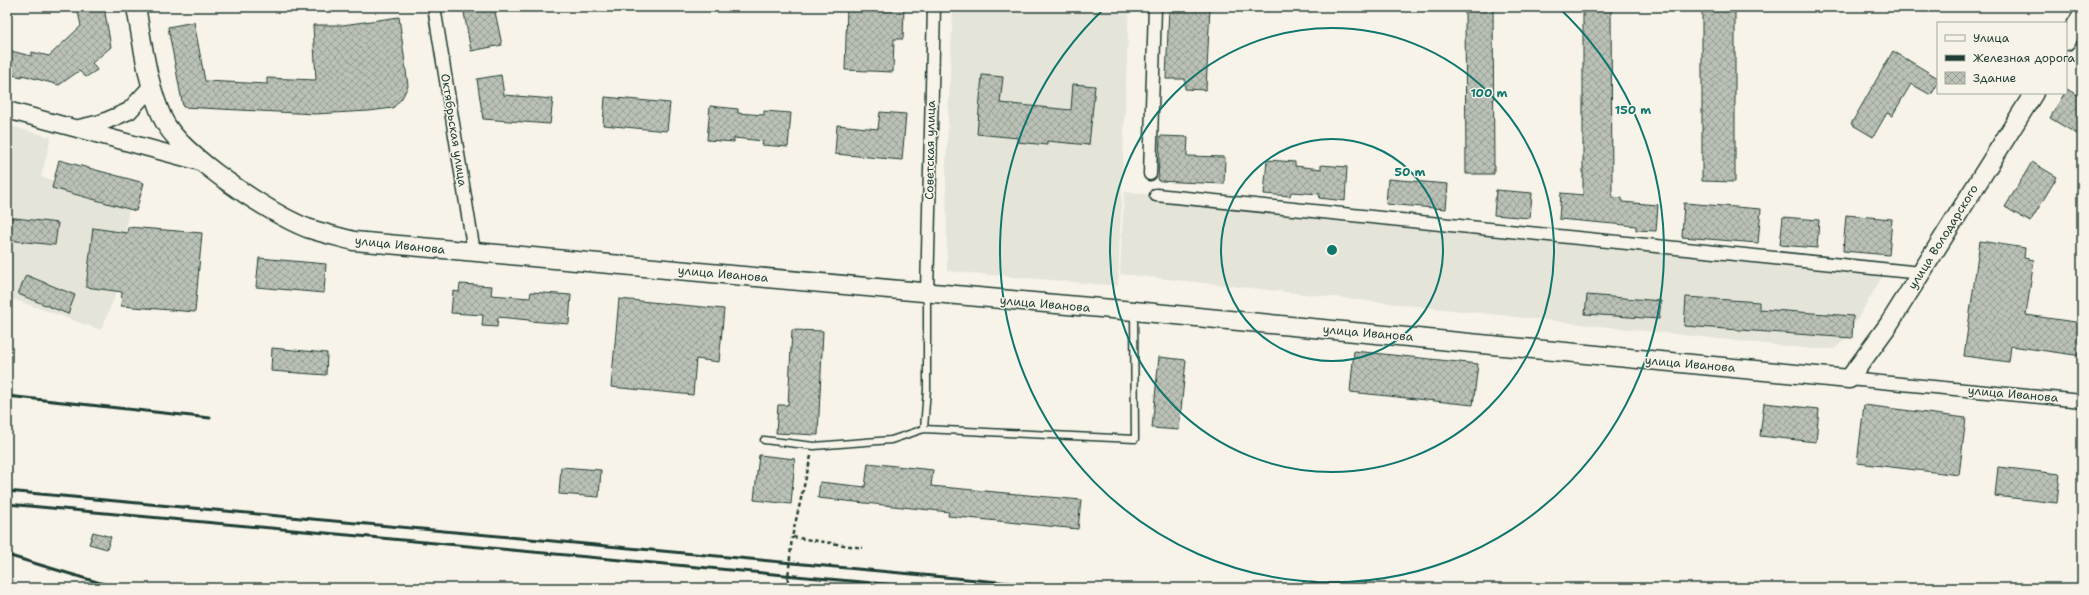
<svg xmlns="http://www.w3.org/2000/svg" width="2089" height="595" font-family="'Shantell Sans',sans-serif">
<style>
.built{fill:#e5e4d9}
.building{fill:url(#building-cross-hatch);stroke:#1f3d34}
.lines{fill:none;stroke-linecap:round;stroke-linejoin:round}
.lane-casing{stroke:#1f3d34;stroke-width:9}
.street-casing{stroke:#1f3d34;stroke-width:15}
.secondary-casing{stroke:#1f3d34;stroke-width:19}
.primary-casing{stroke:#1f3d34;stroke-width:21}
.path{stroke:#1f3d34;stroke-width:2.5;stroke-dasharray:4 3;stroke-linecap:butt}
.lane{stroke:#f7f3e8;stroke-width:6}
.street{stroke:#f7f3e8;stroke-width:12}
.secondary{stroke:#f7f3e8;stroke-width:16}
.primary{stroke:#f7f3e8;stroke-width:18}
.rail{stroke:#1f3d34;stroke-width:3}
.path-bridge{stroke:#1f3d34;stroke-width:2.5;stroke-dasharray:4 3;stroke-linecap:butt}
.ring{fill:none;stroke:#0f766e;stroke-width:2}
.labels{text-anchor:middle;dominant-baseline:central;stroke-width:3;stroke-linejoin:round;paint-order:stroke}
.street-label{font-size:12px;fill:#1f3d34;stroke:#f7f3e8}
.centre{fill:#0f766e;stroke:#f7f3e8;stroke-width:2}
.ring-label{font-size:12px;text-anchor:middle;font-weight:bold;fill:#0f766e;stroke:#f7f3e8;stroke-width:3;stroke-linejoin:round;paint-order:stroke}
</style>
<defs>
<pattern id="building-cross-hatch" width="8" height="8" patternUnits="userSpaceOnUse"><rect width="8" height="8" fill="#bbc1b6"/><path d="M0 0l8 8M0 8l8-8" fill="none" stroke="#979e95"/></pattern>
</defs>
<rect width="100%" height="100%" fill="#f7f3e8"/>
<filter id="ink" filterUnits="userSpaceOnUse"><feTurbulence type="fractalNoise" baseFrequency=".025" numOctaves="2"/><feDisplacementMap in="SourceGraphic" scale="8" xChannelSelector="R" yChannelSelector="G"/><feConvolveMatrix kernelMatrix="1 2 1 2 8 2 1 2 1" color-interpolation-filters="sRGB"/></filter>
<g filter="url(#ink)">
<path class="built" d="M 953,7 L 1129,7 L 1118,286 L 947,271 L 946,166 Z
M 7,125 L 51,137 L 41,177 L 130,201 L 115,296 L 101,330 L 7,297 Z
M 1124,192 L 1886,270 L 1845,340 L 1834,349 L 1812,349 L 1120,274 Z"/>
<path class="building" d="M 77,7 L 104,7 L 111,47 L 92,63 L 97,70 L 86,77 L 79,71 L 59,85 L 22,75 L 22,77 L 7,74 L 7,50 L 31,56 L 32,52 L 49,56 L 81,26 Z
M 463,7 L 494,7 L 502,45 L 471,51 Z
M 847,7 L 904,7 L 903,39 L 894,39 L 893,72 L 845,70 Z
M 1169,7 L 1210,7 L 1206,90 L 1185,89 L 1185,79 L 1166,79 Z
M 1465,7 L 1493,7 L 1494,174 L 1466,174 Z
M 1583,7 L 1611,7 L 1612,197 L 1622,198 L 1622,202 L 1658,205 L 1656,231 L 1636,230 L 1636,226 L 1559,219 L 1561,193 L 1583,195 Z
M 1702,7 L 1735,7 L 1735,182 L 1702,181 Z
M 399,17 L 408,86 L 402,98 L 393,108 L 369,111 L 315,114 L 183,107 L 168,27 L 194,22 L 205,81 L 267,84 L 267,78 L 316,80 L 313,25 L 343,25 Z
M 1893,51 L 1938,78 L 1938,83 L 1931,95 L 1911,84 L 1892,116 L 1887,113 L 1873,137 L 1851,124 Z
M 501,75 L 504,95 L 553,99 L 550,124 L 483,119 L 477,79 Z
M 982,75 L 1003,77 L 1000,103 L 1071,110 L 1073,84 L 1095,86 L 1089,145 L 1047,141 L 1047,145 L 1017,142 L 1018,138 L 977,134 Z
M 2067,89 L 2082,98 L 2082,137 L 2050,118 Z
M 605,97 L 670,103 L 667,131 L 603,125 Z
M 710,106 L 738,109 L 738,113 L 764,115 L 764,111 L 791,113 L 788,147 L 762,145 L 763,141 L 734,138 L 734,142 L 707,140 Z
M 880,112 L 906,114 L 902,160 L 835,154 L 837,125 L 878,129 Z
M 1160,136 L 1188,137 L 1187,156 L 1225,157 L 1224,184 L 1158,181 Z
M 59,160 L 144,183 L 136,211 L 52,188 Z
M 1267,160 L 1295,162 L 1295,166 L 1321,169 L 1321,165 L 1347,167 L 1345,201 L 1319,198 L 1320,194 L 1291,192 L 1290,196 L 1264,194 Z
M 2032,162 L 2057,177 L 2030,222 L 2005,207 Z
M 1388,179 L 1448,184 L 1446,209 L 1386,204 Z
M 1496,190 L 1532,193 L 1530,218 L 1494,215 Z
M 1684,203 L 1761,209 L 1758,243 L 1682,237 Z
M 1846,215 L 1892,219 L 1889,255 L 1843,251 Z
M 7,217 L 58,223 L 55,245 L 7,240 Z
M 1783,217 L 1819,220 L 1817,248 L 1780,245 Z
M 128,227 L 202,233 L 195,312 L 121,306 L 122,292 L 86,287 L 93,228 L 127,233 Z
M 1980,241 L 2025,248 L 2024,258 L 2034,260 L 2026,315 L 2082,323 L 2082,356 L 2011,346 L 2009,362 L 1964,356 Z
M 259,258 L 326,264 L 324,293 L 256,287 Z
M 26,275 L 75,295 L 68,314 L 18,294 Z
M 460,284 L 492,286 L 491,295 L 530,298 L 531,292 L 571,295 L 569,324 L 529,321 L 529,320 L 498,317 L 497,327 L 482,326 L 483,315 L 451,313 L 453,291 L 459,292 Z
M 1587,295 L 1661,301 L 1659,319 L 1585,314 Z
M 1686,297 L 1759,302 L 1759,309 L 1853,316 L 1852,338 L 1684,326 Z
M 619,299 L 724,309 L 719,362 L 696,359 L 693,395 L 611,387 Z
M 792,330 L 823,331 L 818,435 L 776,433 L 778,405 L 788,405 Z
M 272,348 L 327,353 L 326,375 L 271,371 Z
M 1354,351 L 1478,364 L 1473,405 L 1350,392 Z
M 1159,357 L 1186,360 L 1179,430 L 1152,428 Z
M 1764,403 L 1819,409 L 1816,442 L 1760,436 Z
M 1864,405 L 1966,418 L 1959,475 L 1857,463 Z
M 759,455 L 795,459 L 791,504 L 754,500 Z
M 868,463 L 933,470 L 931,486 L 1081,500 L 1078,529 L 948,516 L 949,512 L 818,498 L 820,482 L 865,487 Z
M 561,467 L 601,470 L 599,497 L 559,494 Z
M 1998,467 L 2060,474 L 2057,503 L 1995,496 Z
M 93,532 L 111,537 L 107,549 L 89,544 Z"/>
<g class="lines">
<g class="lane-casing">
<path id="lane" d="M 924,429 L 927,389 L 927,294
M 764,440 L 814,446 L 891,440 L 924,429 L 1135,439 L 1134,313"/>
</g>
<g class="street-casing">
<path id="street" d="M 434,7 L 474,252
M 1150,174 L 1155,7
M 1156,195 L 1921,273
M 927,293 L 934,7
M 1849,379 L 2082,401"/>
</g>
<g class="secondary-casing">
<path id="secondary" d="M 7,110 L 204,163
M 79,128 L 101,123 L 129,111 L 151,87"/>
</g>
<g class="primary-casing">
<path id="primary" d="M 136,7 C 143,45 147,84 163,119 C 179,154 270,214 307,228 C 322,233 339,237 354,241 L 1134,311 L 1849,379 L 1889,324 L 2034,93
M 2066,41 L 2082,16"/>
</g>
<path class="path" d="M 811,456 L 792,537 L 863,548"/>
<use href="#lane" class="lane"/>
<use href="#street" class="street"/>
<use href="#secondary" class="secondary"/>
<use href="#primary" class="primary"/>
<path class="rail" d="M 7,396 L 210,418
M 7,491 L 1065,588
M 7,504 L 928,588
M 7,555 L 117,588"/>
<path class="path-bridge" d="M 787,588 L 792,537"/>
</g>
</g>
<g class="ring">
<circle cx="1332" cy="250" r="111"/>
<circle cx="1332" cy="250" r="222"/>
<path d="M1558 7A332 332 0 1 1 1106 7"/>
</g>
<g class="labels">
<g class="street-label">
<text transform="translate(454 130) rotate(81)">Октябрьская улица</text>
<text transform="translate(930 150) rotate(-89)">Советская улица</text>
<text transform="translate(1943 237) rotate(-58)">улица Володарского</text>
<text transform="translate(400 245) rotate(6)">улица Иванова</text>
<text transform="translate(723 274) rotate(5)">улица Иванова</text>
<text transform="translate(1045 304) rotate(5)">улица Иванова</text>
<text transform="translate(1368 333) rotate(5)">улица Иванова</text>
<text transform="translate(1690 364) rotate(5)">улица Иванова</text>
<text transform="translate(2013 394) rotate(5)">улица Иванова</text>
</g>
</g>
<circle cx="1332" cy="250" r="6" class="centre"/>
<g class="ring-label">
<text x="1489" y="97">100 m</text>
<text x="1633" y="114">150 m</text>
<text x="1410" y="176">50 m</text>
</g>
<rect width="2089" height="595" fill="none" stroke="#f7f3e8" stroke-width="24"/>
<rect x="12" y="12" width="2065" height="571" fill="none" stroke="#1f3d34" stroke-width="1.5" filter="url(#ink)"/>
<rect x="1937" y="22" width="130" height="72" fill="#f7f3e8" stroke="#a1aaa0"/>
<rect x="1945" y="35" width="20" height="6" fill="#f7f3e8" stroke="#a1aaa0"/>
<text x="1973" y="42" font-size="12" fill="#1f3d34">Улица</text>
<rect x="1945" y="55" width="20" height="6" fill="#1f3d34" stroke="#a1aaa0"/>
<text x="1973" y="62" font-size="12" fill="#1f3d34">Железная дорога</text>
<rect x="1945" y="72" width="20" height="12" fill="url(#building-cross-hatch)" stroke="#a1aaa0"/>
<text x="1973" y="82" font-size="12" fill="#1f3d34">Здание</text>
</svg>
